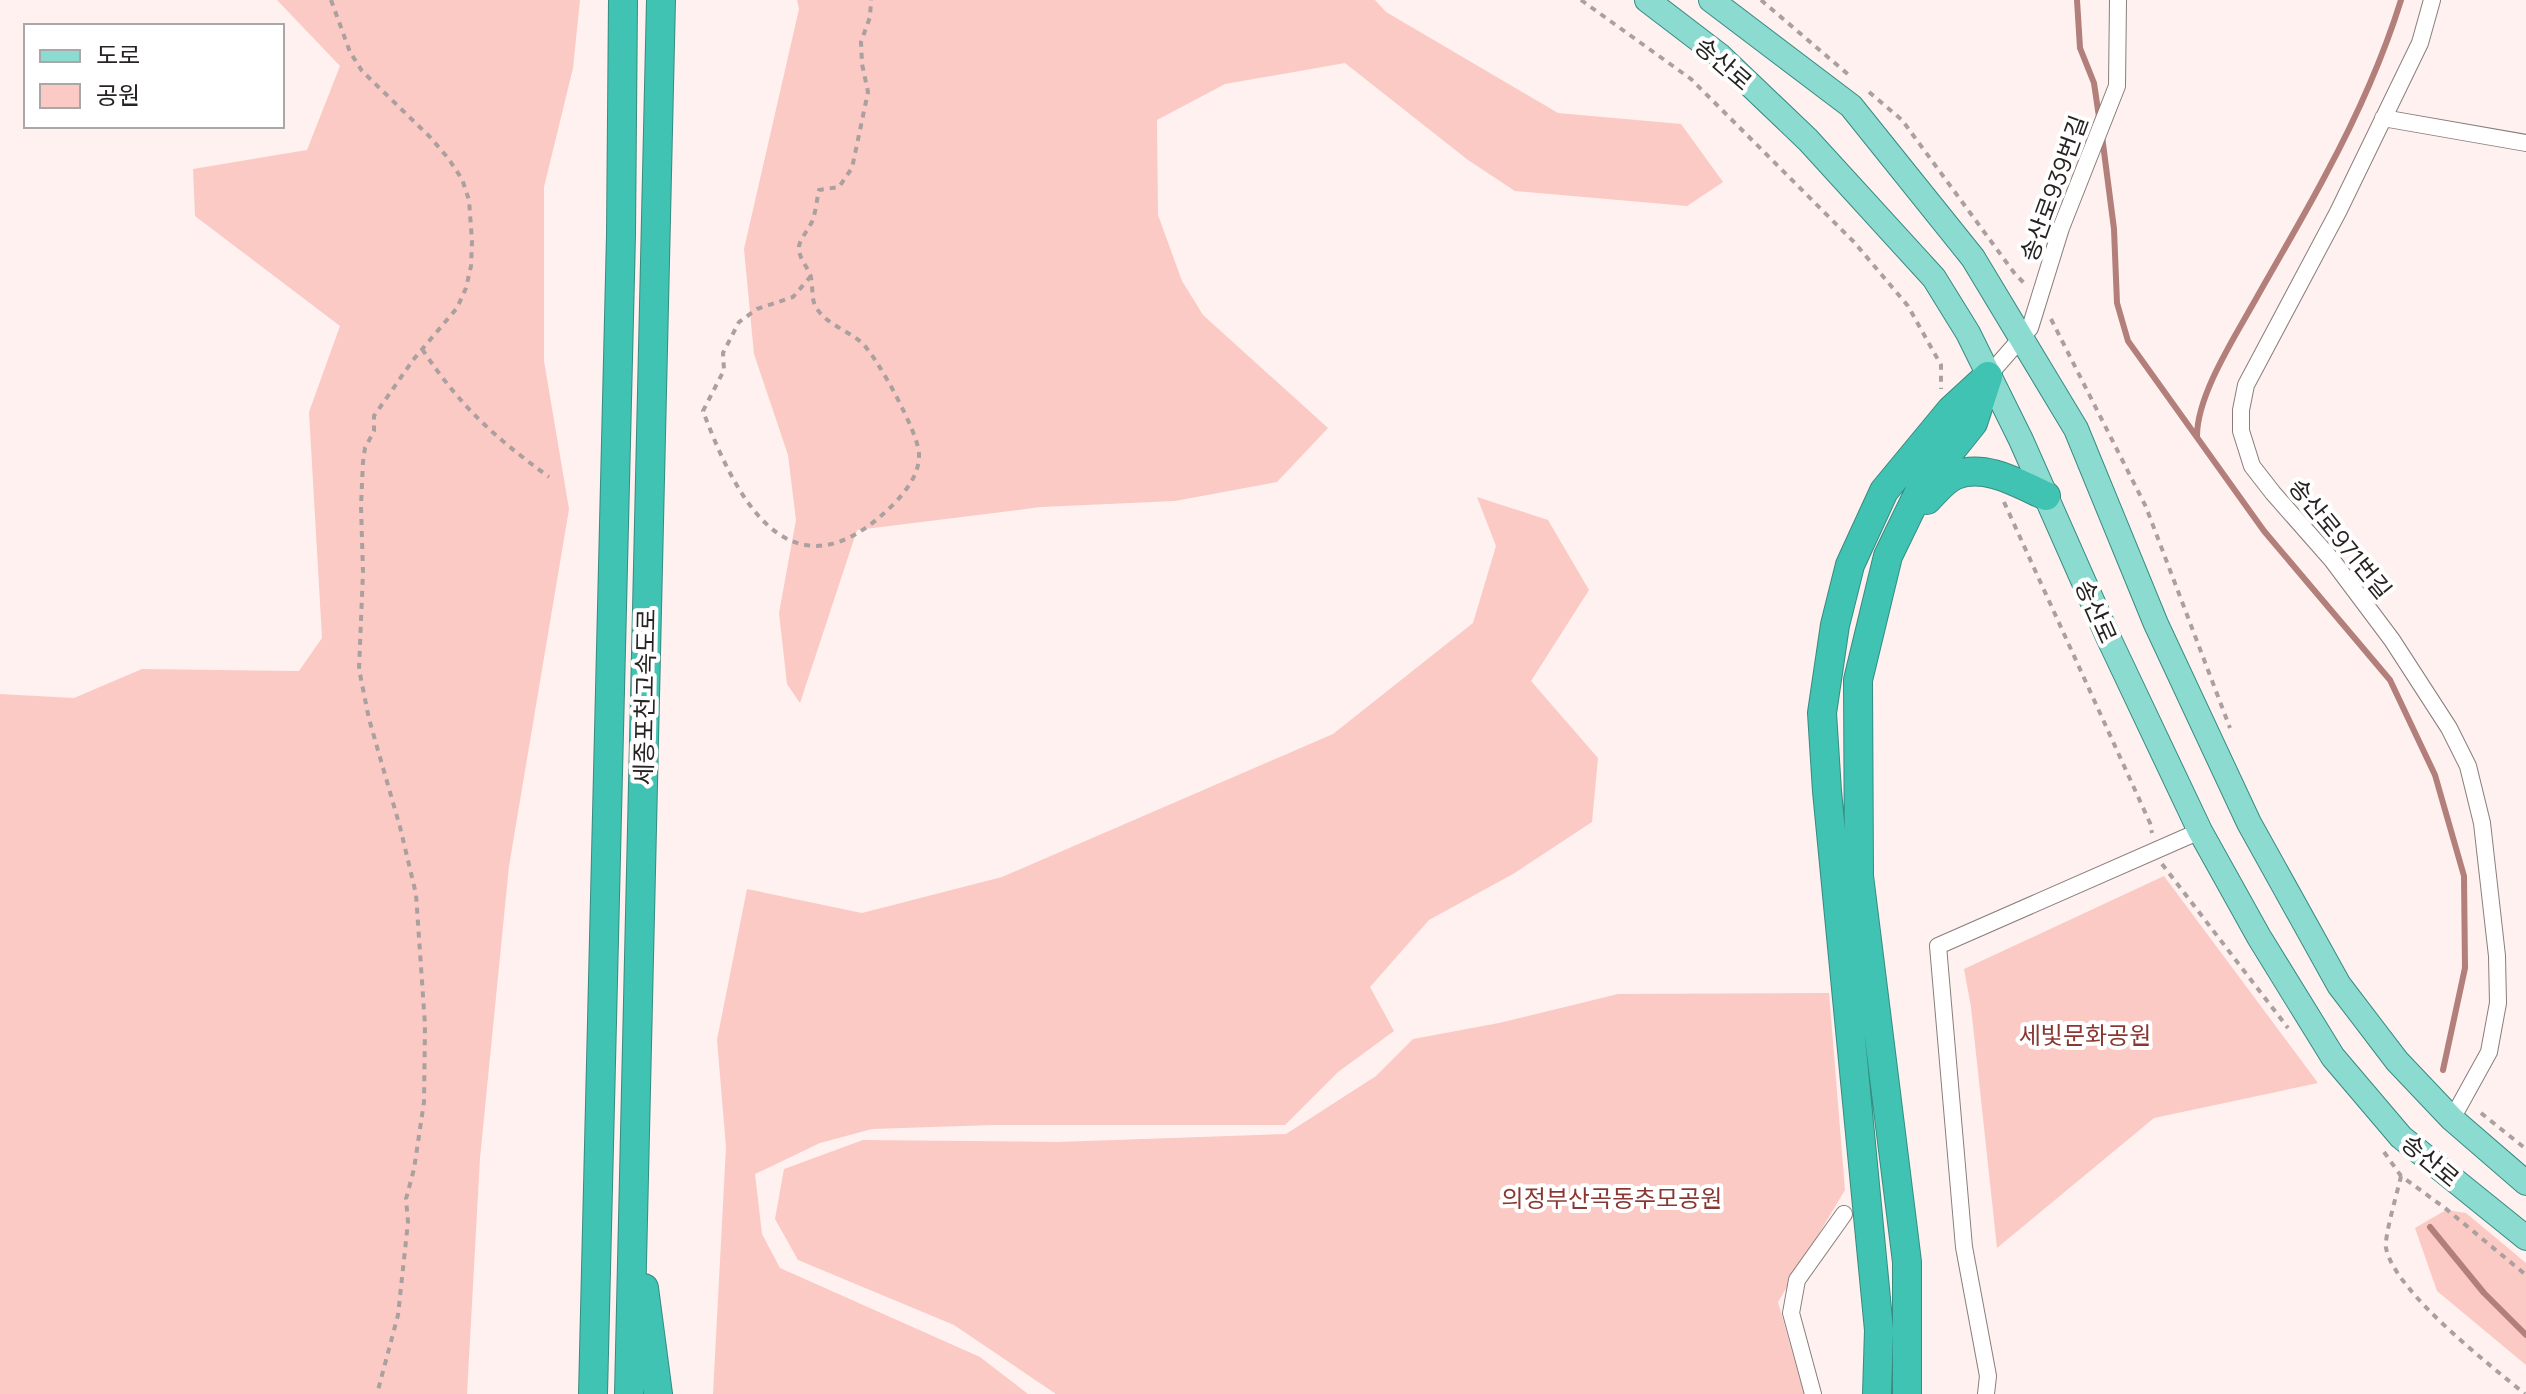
<svg xmlns="http://www.w3.org/2000/svg" width="2526" height="1394" font-family="Manrope,'Noto Sans KR',sans-serif">
<style>
.green{fill:#fbcac4}
.lines{fill:none;stroke-linecap:round;stroke-linejoin:round}
.stream{stroke:#b27f7a;stroke-width:6}
.street-casing{stroke:#897e7c;stroke-width:18}
.primary-casing{stroke:#378b80;stroke-width:26}
.highway-casing{stroke:#378b80;stroke-width:30}
.path{stroke:#aaa09f;stroke-width:4;stroke-dasharray:6 6;stroke-linecap:butt}
.street{stroke:#fff;stroke-width:16}
.primary{stroke:#8cdbd1;stroke-width:24}
.highway{stroke:#40c3b3;stroke-width:28}
.labels{text-anchor:middle;dominant-baseline:central;stroke-width:8;stroke-linejoin:round;paint-order:stroke}
.street-label{font-size:24px;fill:#272322;stroke:#fff}
.park-label{font-size:24px;fill:#893732;stroke:#fff}
</style>
<rect width="100%" height="100%" fill="#fef1ef"/>
<path class="green" d="M 277,0 L 580,0 L 573,68 L 544,187 L 544,361 L 569,509 L 509,866 L 480,1158 L 467,1394 L 0,1394 L 0,694 L 74,698 L 142,669 L 299,671 L 322,638 L 309,412 L 340,326 L 195,216 L 193,169 L 307,150 L 340,66 Z
M 797,0 L 1375,0 L 1386,12 L 1558,113 L 1681,124 L 1723,182 L 1687,206 L 1515,191 L 1468,160 L 1345,63 L 1225,84 L 1157,120 L 1158,215 L 1182,281 L 1203,315 L 1328,428 L 1277,482 L 1175,501 L 1041,507 L 857,530 L 800,703 L 787,684 L 779,613 L 796,520 L 788,455 L 754,354 L 744,249 L 799,9 Z
M 1477,497 L 1548,520 L 1589,590 L 1531,681 L 1598,758 L 1592,822 L 1513,874 L 1429,920 L 1370,987 L 1394,1031 L 1338,1072 L 1285,1125 L 993,1125 L 872,1129 L 820,1143 L 755,1174 L 762,1234 L 780,1268 L 980,1357 L 1028,1394 L 713,1394 L 726,1147 L 717,1040 L 747,889 L 862,913 L 1002,877 L 1333,734 L 1473,623 L 1496,546 Z
M 2164,876 L 2318,1083 L 2154,1118 L 1997,1248 L 1971,1007 L 1964,969 Z
M 1829,993 L 1845,1190 L 1778,1302 L 1804,1394 L 1056,1394 L 954,1325 L 798,1260 L 775,1219 L 784,1169 L 863,1140 L 1058,1142 L 1286,1134 L 1376,1076 L 1413,1039 L 1499,1023 L 1618,994 Z
M 2446,1210 L 2466,1213 L 2526,1263 L 2526,1365 L 2437,1291 L 2415,1228 Z"/>
<g class="lines">
<path class="stream" d="M 2077,0 L 2080,48 L 2094,83 L 2099,117
M 2102,136 L 2114,229 L 2117,303 L 2128,341 L 2264,531 L 2390,680 L 2435,775 L 2464,876 L 2465,968 L 2443,1070
M 2197,436 C 2197,394 2236,335 2257,297 C 2280,256 2304,216 2326,174 C 2356,118 2382,61 2401,0
M 2430,1227 L 2484,1293 L 2526,1335"/>
<g class="street-casing">
<path id="street" d="M 2432,0 L 2420,43 L 2338,212 L 2246,385 L 2241,410 L 2241,431 L 2252,466 L 2273,493 L 2332,560 L 2392,640 L 2449,728 L 2468,766 L 2482,823 L 2497,956 L 2498,1003 L 2489,1052 L 2452,1119
M 2383,118 L 2526,143
M 1988,376 L 2030,328 L 2061,228 L 2117,86 L 2118,0
M 1813,1394 L 1791,1313 L 1797,1280 L 1844,1214
M 1986,1394 L 1988,1376 L 1964,1247 L 1938,946 L 2200,831"/>
</g>
<g class="primary-casing">
<path id="primary" d="M 1647,0 L 1719,55 L 1808,140 L 1934,278 L 1968,333 L 2021,440 L 2109,639 L 2200,831 L 2259,937 L 2333,1057 L 2401,1137 L 2526,1238
M 1711,0 L 1851,106 L 1973,258 L 2076,429 L 2156,624 L 2249,823 L 2339,985 L 2397,1061 L 2452,1119 L 2526,1183"/>
</g>
<g class="highway-casing">
<path id="highway" d="M 1927,500 C 1935,492 1945,479 1956,475 C 1985,463 2019,484 2046,496
M 644,1288 L 658,1394
M 593,1394 L 621,235 L 623,0
M 629,1394 L 661,0
M 1877,1394 L 1879,1330 L 1827,791 L 1822,713 L 1835,625 L 1850,565 L 1884,491 L 1951,410 L 1988,376
M 1907,1394 L 1907,1262 L 1859,876 L 1858,680 L 1888,556 L 1921,488 L 1973,423 L 1988,377"/>
</g>
<path class="path" d="M 331,0 L 350,52 L 362,71 L 430,137 L 448,158 L 462,179 L 469,200 L 472,241 L 471,266 L 466,288 L 457,308 L 413,360 L 374,416 L 374,431 L 365,448 L 363,462 L 361,506 L 363,572 L 359,669 L 369,719 L 400,827 L 416,894 L 425,1025 L 424,1102 L 414,1169 L 406,1199 L 408,1222 L 398,1315 L 377,1394
M 1581,0 L 1691,79 L 1854,242 L 1908,306 L 1941,365 L 1941,389
M 1761,0 L 1850,76
M 1869,92 L 1902,120 L 2015,274 L 2027,286
M 811,276 L 793,297 L 757,309 L 739,322 L 723,353 L 724,370 L 703,411 C 733,491 785,600 882,515 C 899,500 920,478 919,454 C 919,434 877,356 861,342 C 847,330 828,325 817,309 C 810,299 814,285 810,274 C 806,265 798,257 799,246 C 801,237 810,228 813,219 C 816,210 817,199 819,190 L 839,187 L 852,168 L 868,92 L 862,64 L 861,42 L 870,17 L 871,0
M 2051,319 L 2146,507 L 2230,728
M 422,349 C 461,407 493,436 549,477
M 2004,502 L 2150,823 L 2152,833
M 2162,864 L 2288,1028
M 2481,1113 L 2526,1149
M 2384,1152 L 2401,1176 L 2445,1208 L 2526,1275
M 2401,1176 C 2398,1190 2384,1237 2386,1248 C 2395,1292 2490,1365 2525,1394"/>
<use href="#street" class="street"/>
<use href="#primary" class="primary"/>
<use href="#highway" class="highway"/>
</g>
<g class="labels">
<g class="street-label">
<text transform="translate(1724 63) rotate(41)">송산로</text>
<text transform="translate(2053 188) rotate(-70)">송산로939번길</text>
<text transform="translate(2341 538) rotate(51)">송산로971번길</text>
<text transform="translate(2097 611) rotate(66)">송산로</text>
<text transform="translate(644 697) rotate(-89)">세종포천고속도로</text>
<text transform="translate(2431 1160) rotate(40)">송산로</text>
</g>
<g class="park-label">
<text x="2085" y="1034">세빛문화공원</text>
<text x="1612" y="1197">의정부산곡동추모공원</text>
</g>
</g>
<rect x="24" y="24" width="260" height="104" fill="#ffffff" stroke="#a9a7a7" stroke-width="2"/>
<rect x="40" y="50" width="40" height="12" fill="#8cdbd1" stroke="#a9a7a7" stroke-width="2"/>
<text x="96" y="64" font-size="24" fill="#272322">도로</text>
<rect x="40" y="84" width="40" height="24" fill="#fbcac4" stroke="#a9a7a7" stroke-width="2"/>
<text x="96" y="104" font-size="24" fill="#272322">공원</text>
</svg>
